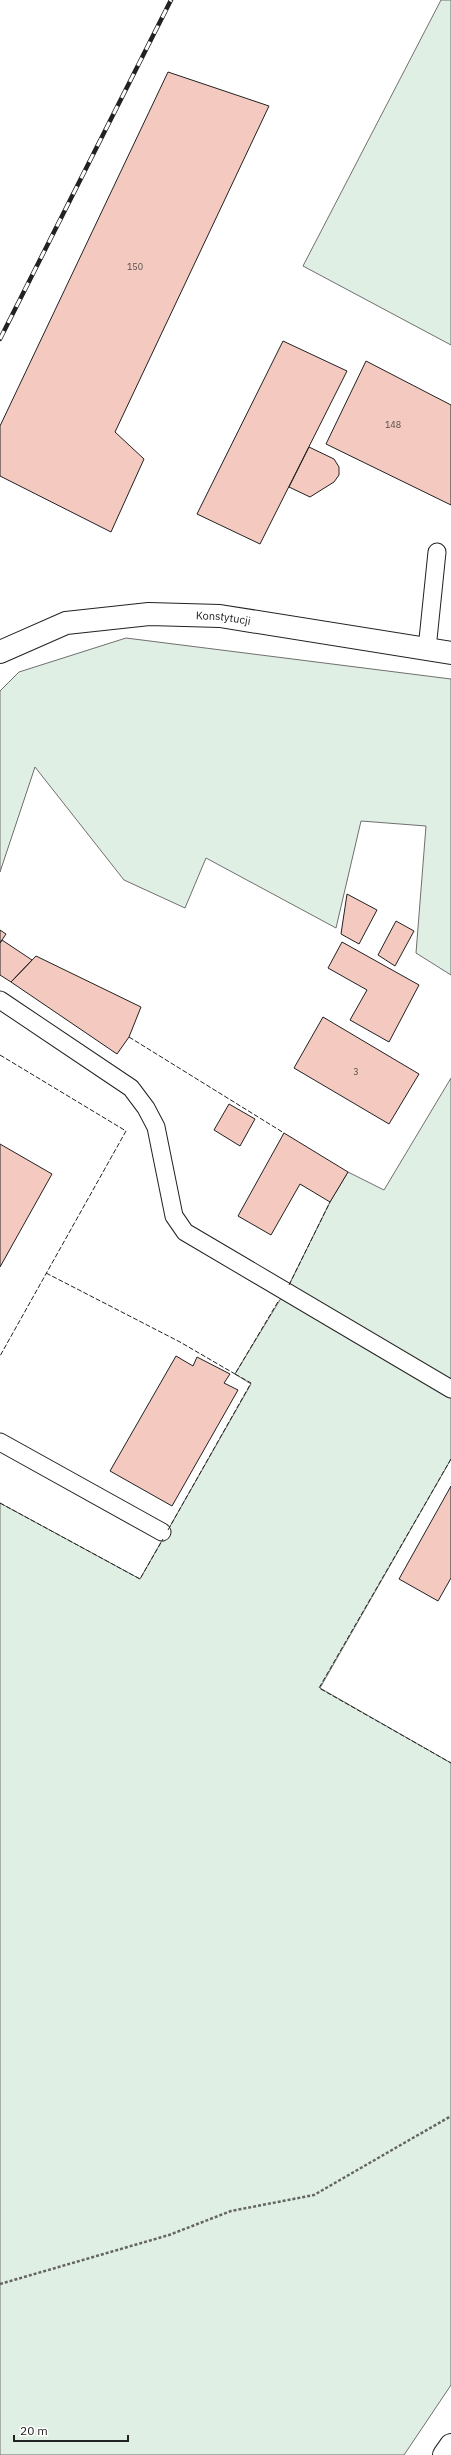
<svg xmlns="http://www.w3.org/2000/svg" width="451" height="2455" font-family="'IBM Plex Sans',sans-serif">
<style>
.green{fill:#e0efe3;stroke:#6f6f6f}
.building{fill:#f3c9c0;stroke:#222}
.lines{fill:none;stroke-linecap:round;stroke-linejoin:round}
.service-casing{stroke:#222;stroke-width:19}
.minor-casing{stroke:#222;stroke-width:24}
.tertiary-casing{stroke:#222;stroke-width:24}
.path{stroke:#646464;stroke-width:2.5;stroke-dasharray:3 2;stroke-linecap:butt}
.service{stroke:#fff;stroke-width:17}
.minor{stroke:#fff;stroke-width:22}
.tertiary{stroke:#fff;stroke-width:22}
.rail-casing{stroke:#222;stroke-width:4.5}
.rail{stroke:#fff;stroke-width:3;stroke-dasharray:9;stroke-linecap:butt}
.fence{stroke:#222;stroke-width:1;stroke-dasharray:5 2;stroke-linecap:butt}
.labels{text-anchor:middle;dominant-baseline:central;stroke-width:3;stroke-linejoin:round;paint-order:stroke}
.number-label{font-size:9px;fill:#564c4a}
.street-label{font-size:11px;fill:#222;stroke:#fff}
</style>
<rect width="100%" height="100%" fill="#fff"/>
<path class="green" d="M 441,0 L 451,0 L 451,345 L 303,266 Z
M 126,638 L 451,679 L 451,975 L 416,953 L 426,826 L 361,821 L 336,928 L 206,858 L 185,908 L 124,880 L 35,767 L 0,872 L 0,691 L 19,672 Z
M 451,1078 L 451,1459 L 320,1688 L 451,1763 L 451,2385 L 404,2455 L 0,2455 L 0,1503 L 140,1579 L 251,1384 L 235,1374 L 289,1285 L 330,1202 L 348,1172 L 384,1190 Z"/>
<path class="building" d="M 168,72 L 269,106 L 115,432 L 144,459 L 111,532 L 0,476 L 0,426 Z
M 283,341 L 347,371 L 260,544 L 197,514 Z
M 366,361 L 451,405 L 451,505 L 326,444 Z
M 309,447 L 334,459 L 339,467 L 339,475 L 334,482 L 310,497 L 289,487 Z
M 347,894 L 377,910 L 359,944 L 341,934 Z
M 396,921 L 414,931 L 395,966 L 378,955 Z
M 0,930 L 6,934 L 0,943 Z
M 2,940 L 32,960 L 11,982 L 0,975 L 0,943 Z
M 342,942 L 419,985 L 389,1042 L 350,1020 L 367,990 L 328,968 Z
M 36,956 L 141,1007 L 129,1037 L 117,1054 L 11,982 Z
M 323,1017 L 419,1074 L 389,1124 L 294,1068 Z
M 229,1104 L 255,1119 L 240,1146 L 214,1130 Z
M 284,1133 L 348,1172 L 330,1202 L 300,1184 L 271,1235 L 238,1216 Z
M 0,1144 L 52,1174 L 0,1267 Z
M 176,1356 L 193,1366 L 197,1357 L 230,1374 L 224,1383 L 238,1390 L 172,1506 L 110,1471 Z
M 451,1486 L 451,1578 L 438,1601 L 399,1579 Z"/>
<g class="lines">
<g class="service-casing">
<path id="service" d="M 427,649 L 437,552
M 0,1000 L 131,1088 L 146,1108 L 156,1127 L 174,1216 L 185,1232 L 451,1389
M 0,1442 L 162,1532"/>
</g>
<g class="minor-casing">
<g id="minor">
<path id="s1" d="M 0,652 L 66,623 L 149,614 L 220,616 L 451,653"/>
</g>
</g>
<g class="tertiary-casing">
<path id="tertiary" d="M 444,2455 L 451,2445"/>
</g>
<path class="path" d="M 0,2284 L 169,2235 L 231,2211 L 314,2195 L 451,2116"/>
<use href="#service" class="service"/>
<use href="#minor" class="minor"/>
<use href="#tertiary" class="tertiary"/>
<g class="rail-casing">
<path id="rail" d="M 0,339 L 171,0"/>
</g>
<use href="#rail" class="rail"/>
<path class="fence" d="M 129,1037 L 284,1133
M 0,1055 L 126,1131 L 0,1356
M 46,1273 L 180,1342 L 235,1374
M 289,1285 L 330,1202
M 451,1459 L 319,1688 L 451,1763
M 0,1503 L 140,1579 L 163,1539
M 168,1530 L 251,1383 L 235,1374 L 279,1300"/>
</g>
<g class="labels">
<g class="number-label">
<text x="135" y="266">150</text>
<text x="393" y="424">148</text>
<text x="356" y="1071">3</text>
</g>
<g class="street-label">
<text stroke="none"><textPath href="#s1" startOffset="230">Konstytucji</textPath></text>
</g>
</g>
<path d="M14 2435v6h114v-6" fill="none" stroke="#222222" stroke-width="2"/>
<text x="20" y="2435" font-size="12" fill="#222222" stroke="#ffffff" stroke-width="3" paint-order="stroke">20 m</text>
</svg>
